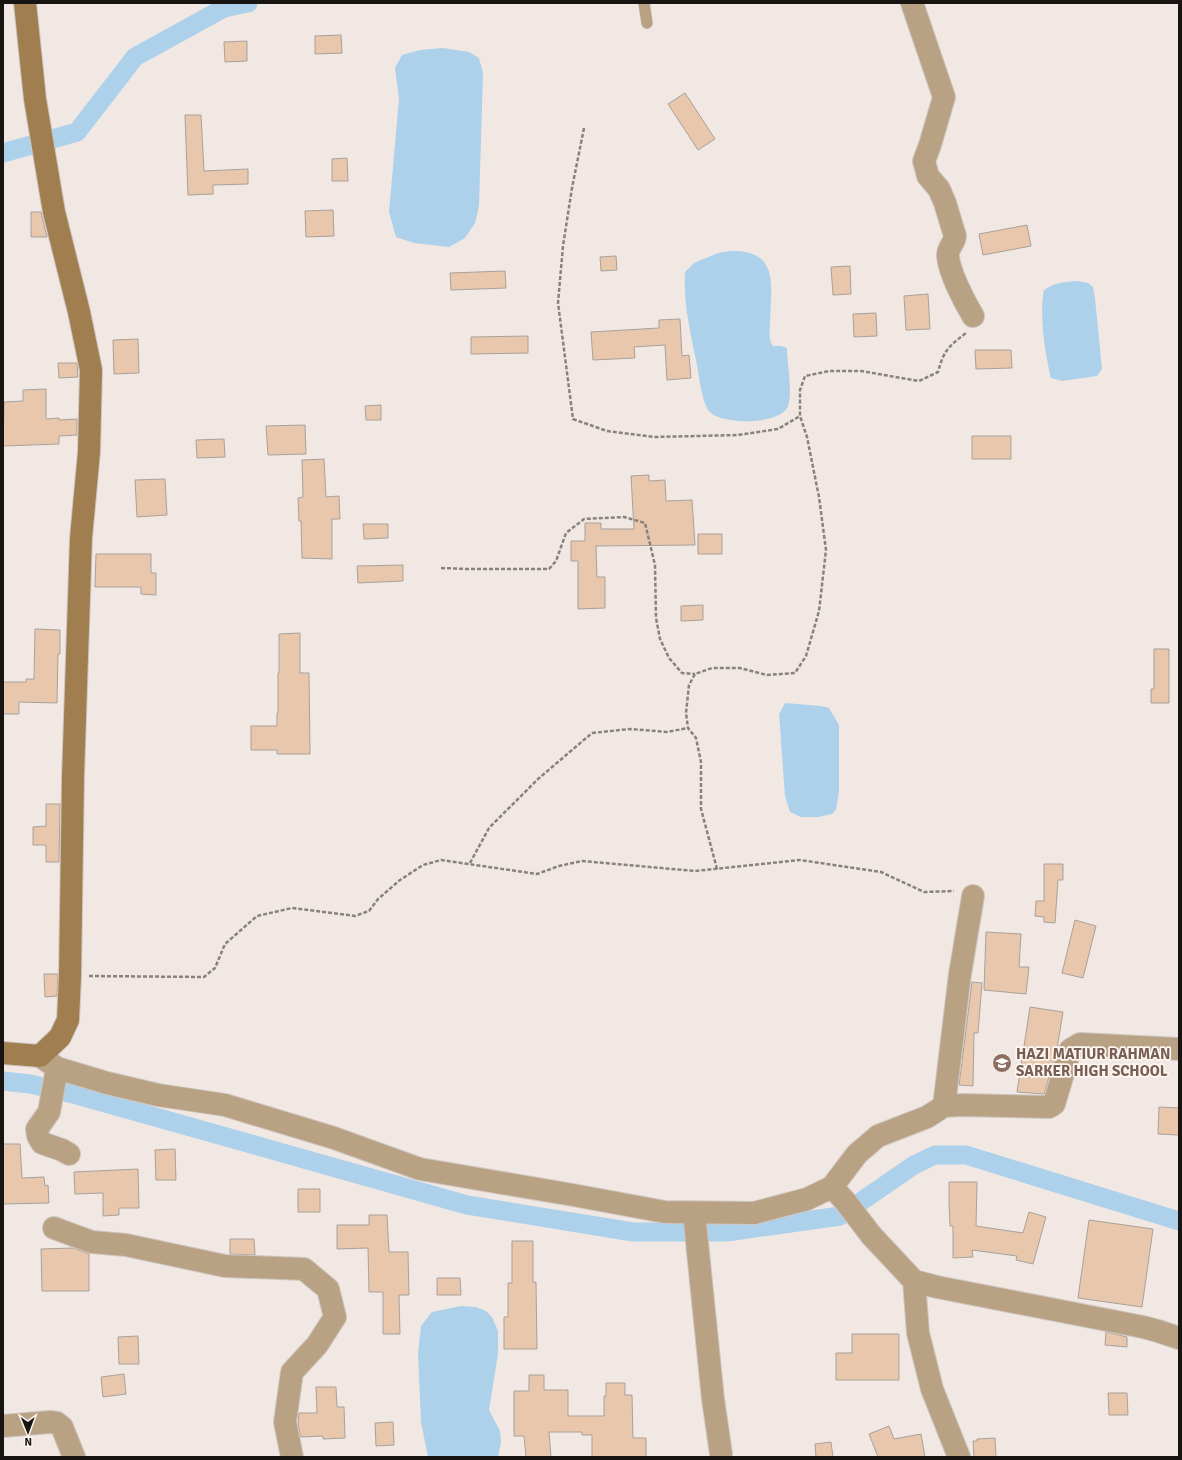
<svg xmlns="http://www.w3.org/2000/svg" width="1182" height="1460" font-family="Signika,sans-serif">
<style>
.water{fill:#add1ea}
.lines{fill:none;stroke-linecap:round;stroke-linejoin:round}
.canal{stroke:#add1ea;stroke-width:19}
.building{fill:#e8c7ac;stroke:#a8a19b}
.lane-casing{stroke:#cec6c2;stroke-width:12}
.street-casing{stroke:#cec6c2;stroke-width:24}
.secondary-casing{stroke:#cec6c2;stroke-width:24}
.path{stroke:#88827e;stroke-width:2.5;stroke-dasharray:4 2;stroke-linecap:butt}
.lane{stroke:#b9a283;stroke-width:11}
.street{stroke:#b9a283;stroke-width:22}
.secondary{stroke:#a07e4f;stroke-width:22}
.labels{text-anchor:middle;dominant-baseline:central;stroke-width:3.5;stroke-linejoin:round;paint-order:stroke}
.education-label{font-size:15px;font-weight:bold;fill:#785e54;stroke:#fef6f0;text-anchor:start}
</style>
<rect width="100%" height="100%" fill="#f1e8e3"/>
<path class="water" d="M 443,48 L 469,52 L 479,58 L 483,73 L 479,206 L 475,223 L 465,238 L 449,247 L 414,243 L 396,237 L 389,212 L 399,99 L 395,68 L 402,55 L 420,50 Z
M 731,251 C 780,250 771,286 770,322 C 770,331 768,339 773,346 L 781,346 L 787,348 C 787,364 793,392 788,406 C 782,425 719,426 708,410 C 702,400 699,377 697,365 C 691,335 683,304 685,272 L 694,263 L 718,253 Z
M 1078,281 L 1088,283 L 1093,287 L 1095,298 L 1102,369 L 1097,376 L 1062,381 L 1051,378 C 1045,354 1039,314 1044,290 C 1056,282 1064,282 1078,281 Z
M 785,703 L 821,706 L 829,708 L 839,725 L 839,791 L 836,810 L 832,814 L 818,817 L 801,817 L 790,812 L 785,796 L 779,714 Z
M 461,1306 L 476,1307 L 486,1311 L 492,1317 L 498,1331 L 498,1354 L 489,1410 L 500,1431 L 501,1442 L 498,1457 L 428,1457 L 421,1422 L 418,1353 L 421,1326 L 432,1312 Z"/>
<g class="lines">
<path class="canal" d="M 3,153 L 77,132 L 135,57 L 224,8 L 248,3
M 3,1081 L 30,1084 L 77,1095 L 467,1205 L 633,1232 L 727,1232 L 840,1216 L 914,1165 L 935,1155 L 966,1155 L 1179,1221"/>
</g>
<path class="building" d="M 341,35 L 342,53 L 315,54 L 315,36 Z
M 247,41 L 247,61 L 225,62 L 224,42 Z
M 685,93 L 715,139 L 698,150 L 668,104 Z
M 185,115 L 201,115 L 204,171 L 248,169 L 248,184 L 213,185 L 213,194 L 188,195 Z
M 347,158 L 348,181 L 332,181 L 332,159 Z
M 333,210 L 334,236 L 306,237 L 305,211 Z
M 31,212 L 41,212 L 47,237 L 31,237 Z
M 1027,225 L 1031,246 L 983,255 L 979,234 Z
M 616,256 L 617,270 L 601,271 L 600,257 Z
M 850,266 L 851,294 L 833,295 L 831,267 Z
M 505,271 L 506,288 L 451,290 L 450,273 Z
M 928,294 L 930,329 L 906,330 L 904,296 Z
M 876,313 L 877,336 L 854,337 L 853,314 Z
M 680,319 L 682,356 L 689,355 L 691,378 L 667,380 L 665,345 L 634,347 L 635,358 L 593,360 L 591,332 L 659,328 L 659,320 Z
M 528,336 L 528,353 L 471,354 L 471,337 Z
M 138,339 L 139,373 L 114,374 L 113,340 Z
M 975,350 L 1011,350 L 1012,368 L 976,369 Z
M 58,363 L 77,363 L 78,377 L 59,378 Z
M 46,389 L 46,419 L 59,418 L 59,420 L 77,419 L 77,435 L 59,436 L 59,444 L 3,446 L 4,402 L 23,401 L 23,390 Z
M 381,405 L 381,420 L 366,420 L 365,406 Z
M 305,425 L 306,454 L 268,455 L 266,426 Z
M 972,436 L 1011,436 L 1011,459 L 972,459 Z
M 224,439 L 225,457 L 197,458 L 196,440 Z
M 324,459 L 326,497 L 339,496 L 340,519 L 332,519 L 332,559 L 302,558 L 301,521 L 299,521 L 298,498 L 303,497 L 302,460 Z
M 649,475 L 649,481 L 665,480 L 666,501 L 692,500 L 695,545 L 596,546 L 597,577 L 605,577 L 605,608 L 578,609 L 578,561 L 571,561 L 571,541 L 585,541 L 585,523 L 601,523 L 601,529 L 634,529 L 631,476 Z
M 165,479 L 167,515 L 137,517 L 135,480 Z
M 363,524 L 388,524 L 388,538 L 364,539 Z
M 698,534 L 722,534 L 722,554 L 698,554 Z
M 96,554 L 151,554 L 151,573 L 156,573 L 156,595 L 141,594 L 141,587 L 95,587 Z
M 403,565 L 403,581 L 358,583 L 357,566 Z
M 703,605 L 703,620 L 681,621 L 681,606 Z
M 35,629 L 60,630 L 60,654 L 58,654 L 57,703 L 19,702 L 19,714 L 3,714 L 3,682 L 26,682 L 26,679 L 34,679 Z
M 300,633 L 300,673 L 309,673 L 310,754 L 277,754 L 277,750 L 251,750 L 251,726 L 277,726 L 277,713 L 278,713 L 278,673 L 279,673 L 279,634 Z
M 1154,649 L 1169,649 L 1169,703 L 1151,703 L 1151,689 L 1154,689 Z
M 46,804 L 60,804 L 59,862 L 46,862 L 46,845 L 33,845 L 33,827 L 46,826 Z
M 1044,864 L 1063,864 L 1063,880 L 1058,880 L 1055,923 L 1044,922 L 1044,917 L 1035,916 L 1036,901 L 1044,901 Z
M 1075,920 L 1096,926 L 1083,978 L 1062,973 Z
M 986,932 L 1021,934 L 1019,967 L 1029,967 L 1026,994 L 984,990 Z
M 44,974 L 58,974 L 57,996 L 45,997 Z
M 972,982 L 982,983 L 978,1033 L 974,1033 L 973,1086 L 959,1085 Z
M 1030,1007 L 1063,1012 L 1057,1049 L 1044,1094 L 1017,1092 Z
M 1159,1107 L 1179,1108 L 1179,1135 L 1158,1134 Z
M 3,1144 L 20,1144 L 22,1178 L 44,1177 L 45,1186 L 48,1185 L 49,1203 L 3,1204 Z
M 175,1149 L 176,1180 L 156,1180 L 155,1150 Z
M 138,1169 L 139,1208 L 119,1208 L 119,1215 L 103,1216 L 103,1193 L 75,1194 L 74,1172 Z
M 949,1182 L 977,1182 L 976,1226 L 1023,1233 L 1029,1212 L 1046,1217 L 1033,1264 L 1016,1260 L 1017,1256 L 972,1250 L 973,1257 L 953,1258 L 953,1226 L 950,1226 L 949,1202 Z
M 298,1189 L 320,1189 L 320,1212 L 298,1212 Z
M 369,1215 L 387,1215 L 389,1252 L 408,1252 L 409,1295 L 399,1295 L 400,1334 L 383,1334 L 383,1292 L 369,1292 L 368,1248 L 337,1249 L 337,1225 L 369,1225 Z
M 1089,1220 L 1153,1229 L 1142,1307 L 1078,1298 Z
M 230,1239 L 254,1239 L 255,1255 L 230,1254 Z
M 512,1241 L 533,1241 L 533,1282 L 536,1282 L 537,1349 L 504,1349 L 504,1317 L 508,1317 L 508,1283 L 512,1283 Z
M 73,1248 L 89,1254 L 89,1291 L 42,1291 L 41,1249 Z
M 437,1278 L 460,1278 L 461,1295 L 437,1295 Z
M 1106,1332 L 1127,1337 L 1127,1347 L 1105,1345 Z
M 852,1334 L 899,1334 L 899,1380 L 836,1380 L 836,1353 L 852,1353 Z
M 138,1336 L 139,1364 L 119,1364 L 118,1337 Z
M 124,1374 L 126,1394 L 103,1397 L 101,1377 Z
M 529,1375 L 544,1375 L 544,1390 L 568,1390 L 568,1416 L 604,1416 L 604,1396 L 606,1396 L 606,1383 L 625,1383 L 625,1395 L 632,1395 L 633,1438 L 646,1438 L 646,1457 L 592,1457 L 592,1435 L 582,1435 L 582,1432 L 549,1432 L 551,1457 L 526,1457 L 524,1436 L 514,1436 L 514,1391 L 529,1391 Z
M 316,1387 L 336,1387 L 337,1407 L 344,1407 L 345,1438 L 323,1439 L 323,1436 L 301,1437 L 298,1425 L 299,1413 L 317,1413 Z
M 1108,1393 L 1127,1393 L 1128,1415 L 1109,1415 Z
M 393,1422 L 394,1445 L 376,1446 L 375,1423 Z
M 889,1426 L 894,1439 L 921,1434 L 925,1457 L 878,1457 L 869,1434 Z
M 995,1438 L 996,1457 L 974,1457 L 973,1441 L 977,1441 L 977,1439 Z
M 831,1442 L 833,1457 L 816,1457 L 815,1444 Z"/>
<g class="lines">
<g class="lane-casing">
<path id="lane" d="M 644,3 L 647,23"/>
</g>
<g class="street-casing">
<path id="street" d="M 912,3 L 944,97 L 930,145 L 924,161 L 928,176 L 939,189 L 945,203 L 955,236 C 955,243 947,248 948,256 C 949,272 964,301 973,316
M 40,1056 L 57,1068 L 107,1083 L 158,1095 L 225,1105 L 334,1138 L 420,1169 L 573,1195 L 665,1212 L 754,1213 L 807,1199 L 832,1187 L 857,1154 L 878,1136 L 927,1117 L 944,1106 L 962,1105 L 1049,1107 L 1054,1104 L 1070,1050 L 1080,1044 L 1179,1049
M 57,1068 L 49,1112 L 37,1129 L 38,1136 L 42,1143 L 62,1150 L 69,1154
M 944,1106 L 960,974 L 973,896
M 832,1187 L 845,1201 L 871,1235 L 914,1281 L 937,1287 L 1143,1327 L 1158,1331 L 1179,1338
M 694,1213 L 713,1399 L 721,1454
M 54,1228 L 92,1242 L 126,1245 L 225,1266 L 304,1269 L 328,1289 L 335,1317 L 317,1345 L 292,1372 L 285,1422 L 292,1457
M 914,1281 L 918,1333 L 932,1389 L 959,1457
M 3,1426 L 50,1422 L 57,1423 L 62,1427 L 74,1457"/>
</g>
<g class="secondary-casing">
<path id="secondary" d="M 3,1053 L 40,1056 L 60,1037 L 68,1020 L 70,976 L 73,777 L 81,538 L 89,452 L 91,370 L 79,312 L 54,212 L 35,99 L 25,3"/>
</g>
<path class="path" d="M 584,128 L 572,188 L 563,246 L 558,303 L 573,419 L 607,431 L 654,437 L 738,435 L 778,429 L 800,416
M 441,568 L 468,569 L 549,569 L 556,561 L 566,533 L 584,519 L 624,517 L 645,523 L 655,565 L 656,618 L 660,639 L 669,658 L 682,673 L 695,674
M 470,863 L 489,828 L 538,779 L 592,733 L 630,729 L 667,732 L 688,728
M 717,869 L 701,809 L 701,762 L 696,738 L 688,728 L 686,713 L 689,685 L 695,674 L 712,668 L 740,668 L 767,675 L 795,673 L 806,656 L 819,611 L 826,550 L 819,497 L 807,437 L 800,416 L 800,390 L 805,376 L 829,371 L 861,371 L 919,381 L 938,372 C 944,350 948,347 966,333
M 89,976 L 204,977 L 215,968 L 225,944 L 257,916 L 292,908 L 355,916 L 369,911 L 378,899 L 400,880 L 423,865 L 441,860 L 537,874 L 559,866 L 582,861 L 695,871 L 800,860 L 881,872 L 924,892 L 954,891"/>
<use href="#lane" class="lane"/>
<use href="#street" class="street"/>
<use href="#secondary" class="secondary"/>
</g>
<defs>
<g id="school-disc" transform="scale(1)"><circle r="9.5" fill="#8d6e63" stroke="#fef6f0"/><path d="M0-5L7-2L0 1L-7-2ZM-4 1L0 2.5L4 1V4Q0 6-4 4Z" fill="#fff"/></g>
</defs>
<g fill-rule="evenodd">
<use href="#school-disc" x="1002" y="1063"/>
</g>
<g class="labels">
<g class="education-label">
<text x="1016" y="1054">HAZI MATIUR RAHMAN<tspan x="1016" dy="17">SARKER HIGH SCHOOL</tspan></text>
</g>
</g>
<rect width="1182" height="1460" fill="none" stroke="#171412" stroke-width="8"/>
<g transform="translate(28 1432) rotate(179)" stroke="#fef6f0" stroke-width="3" paint-order="stroke">
<path d="M0-3L7 15L0 10L-7 15Z" fill="#171412"/>
<text y="-6" font-size="11" font-weight="bold" text-anchor="middle" fill="#171412">N</text>
</g>
</svg>
